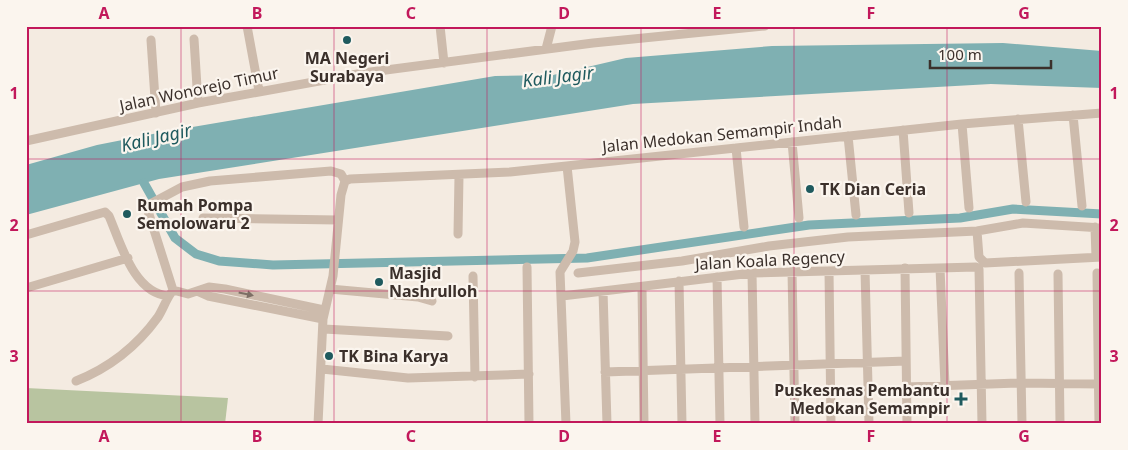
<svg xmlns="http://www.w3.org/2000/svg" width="1128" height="450" font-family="'Noto Sans',sans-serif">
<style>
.green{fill:#b8c4a0}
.water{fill:#7fb0b2}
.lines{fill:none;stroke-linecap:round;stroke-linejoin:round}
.canal{stroke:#7fb0b2;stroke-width:9}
.minor{stroke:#cdbbac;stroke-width:9}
.oneway{fill:#7d6f65}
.grid{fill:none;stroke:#c2185b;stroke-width:1;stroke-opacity:0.55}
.poi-dot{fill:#1f5a5e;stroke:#fbf5ee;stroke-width:2}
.labels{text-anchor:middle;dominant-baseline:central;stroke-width:4.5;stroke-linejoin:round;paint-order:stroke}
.poi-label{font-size:16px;font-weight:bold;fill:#3b302b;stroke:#fbf5ee;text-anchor:start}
.street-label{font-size:16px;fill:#3b302b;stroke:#fbf5ee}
.water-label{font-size:18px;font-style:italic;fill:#1f5a5e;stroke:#fbf5ee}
.neatline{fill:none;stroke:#c2185b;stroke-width:2}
.grid-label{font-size:16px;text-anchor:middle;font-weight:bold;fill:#c2185b}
</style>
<rect width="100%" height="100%" fill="#f4ebe1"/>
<path class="green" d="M 26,388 L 228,398 L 225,424 L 26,424 Z"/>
<path class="water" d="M 1003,43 L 1102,51 L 1102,88 L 991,84 L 633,104 L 159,179 L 26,215 L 26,165 L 97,145 L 163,132 L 495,76 L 553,75 L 626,58 L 772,46 Z"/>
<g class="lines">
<path class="canal" d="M 144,183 L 175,238 L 196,254 L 219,261 L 273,265 L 587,258 L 809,225 L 960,218 L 1013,209 L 1102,214"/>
<path class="minor" d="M 247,26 L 259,91
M 440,26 L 444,63
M 194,39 L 198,103
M 151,40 L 156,113
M 546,49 L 552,26
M 1073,115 L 1082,206
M 1018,119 L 1026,202
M 962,124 L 969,208
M 903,130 L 909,213
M 848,136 L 856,215
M 26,141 L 198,103 L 363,73 L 593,43 L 765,26
M 792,142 L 799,218
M 736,148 L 744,227
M 345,181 L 350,179 L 510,172 L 962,124 L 1102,113
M 203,218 L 338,220
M 1095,227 L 1096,257
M 977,231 L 979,257 L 985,263 L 1102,257
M 458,234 L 459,176
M 26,235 L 105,212 L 109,216 C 121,244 134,294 169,296
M 527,267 L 529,424
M 905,268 L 907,424
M 940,268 L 945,385
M 865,270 L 869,424
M 792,271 L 795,424
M 829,271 L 831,424
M 578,273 L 682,261 L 769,246 L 848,237 L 977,231 L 1023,223 L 1102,228
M 752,273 L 755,424
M 1019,273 L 1022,424
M 1097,273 L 1099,424
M 1058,274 L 1060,424
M 473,276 L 475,377
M 717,277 L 720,424
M 679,281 L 682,424
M 642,287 L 644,424
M 26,288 L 128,258
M 330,289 L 418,297 L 432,301
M 173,290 L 148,211 L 148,207 L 152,203 L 182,187 L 210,181 L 331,171 L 341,174 L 345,181
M 173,290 L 188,294 L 209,287 L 225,289 L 324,310
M 603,291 L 607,424
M 199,292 L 208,296 L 323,319
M 562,296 L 752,273 L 976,267 L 979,269 L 982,424
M 324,329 L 448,336
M 322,369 L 408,378 L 529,374
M 605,372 L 906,361
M 76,381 C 109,368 137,346 158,317 C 163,309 166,300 171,293
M 906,387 L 1021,383 L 1099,384
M 318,424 L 323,319 L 333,276 L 341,195 L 345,181
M 566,424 L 560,272 L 573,251 L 575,242 L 567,166"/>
</g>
<defs><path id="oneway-solid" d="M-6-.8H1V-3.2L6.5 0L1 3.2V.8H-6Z" transform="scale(1.25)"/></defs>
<use class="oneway" href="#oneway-solid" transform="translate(246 294) rotate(12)"/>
<path class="grid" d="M 181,26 L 181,424M 334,26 L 334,424M 487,26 L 487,424M 641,26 L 641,424M 794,26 L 794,424M 947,26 L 947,424M 26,159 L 1102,159M 26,291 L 1102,291"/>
<g class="poi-dot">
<circle cx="347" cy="40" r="5"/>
<circle cx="810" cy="189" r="5"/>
<circle cx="127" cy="214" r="5"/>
<circle cx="379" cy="282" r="5"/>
<circle cx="329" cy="356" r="5"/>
<path d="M958.5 391.5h5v5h5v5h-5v5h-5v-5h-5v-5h5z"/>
</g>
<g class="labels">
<g class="poi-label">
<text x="347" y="58" text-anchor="middle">MA Negeri<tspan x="347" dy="18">Surabaya</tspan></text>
<text x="820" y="189">TK Dian Ceria</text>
<text x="137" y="205">Rumah Pompa<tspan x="137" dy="18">Semolowaru 2</tspan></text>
<text x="389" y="273">Masjid<tspan x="389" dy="18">Nashrulloh</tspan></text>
<text x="339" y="356">TK Bina Karya</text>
<text x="950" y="390" text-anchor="end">Puskesmas Pembantu<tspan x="950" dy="18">Medokan Semampir</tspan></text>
</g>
<g class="street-label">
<text transform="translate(199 89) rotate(-12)">Jalan Wonorejo Timur</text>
<text transform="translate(722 134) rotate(-6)">Jalan Medokan Semampir Indah</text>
<text transform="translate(770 260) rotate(-3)">Jalan Koala Regency</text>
</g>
<g class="water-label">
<text transform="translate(558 76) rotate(-7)">Kali Jagir</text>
<text transform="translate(156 137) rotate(-13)">Kali Jagir</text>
</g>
</g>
<rect width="1128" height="450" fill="none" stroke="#fbf5ee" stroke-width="55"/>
<path d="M930 60v8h121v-8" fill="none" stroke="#3b302b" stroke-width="2.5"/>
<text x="938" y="60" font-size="15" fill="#3b302b" stroke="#fbf5ee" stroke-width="4" paint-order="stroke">100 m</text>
<rect x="28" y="28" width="1072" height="394" class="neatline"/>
<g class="grid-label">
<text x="104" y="19">A</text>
<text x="257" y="19">B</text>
<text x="411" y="19">C</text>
<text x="564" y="19">D</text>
<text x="717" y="19">E</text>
<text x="871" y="19">F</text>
<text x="1024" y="19">G</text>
<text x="14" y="99">1</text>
<text x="1114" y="99">1</text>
<text x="14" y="231">2</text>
<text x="1114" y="231">2</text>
<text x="14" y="362">3</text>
<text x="1114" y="362">3</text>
<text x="104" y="442">A</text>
<text x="257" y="442">B</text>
<text x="411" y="442">C</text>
<text x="564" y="442">D</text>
<text x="717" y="442">E</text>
<text x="871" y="442">F</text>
<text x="1024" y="442">G</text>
</g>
</svg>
